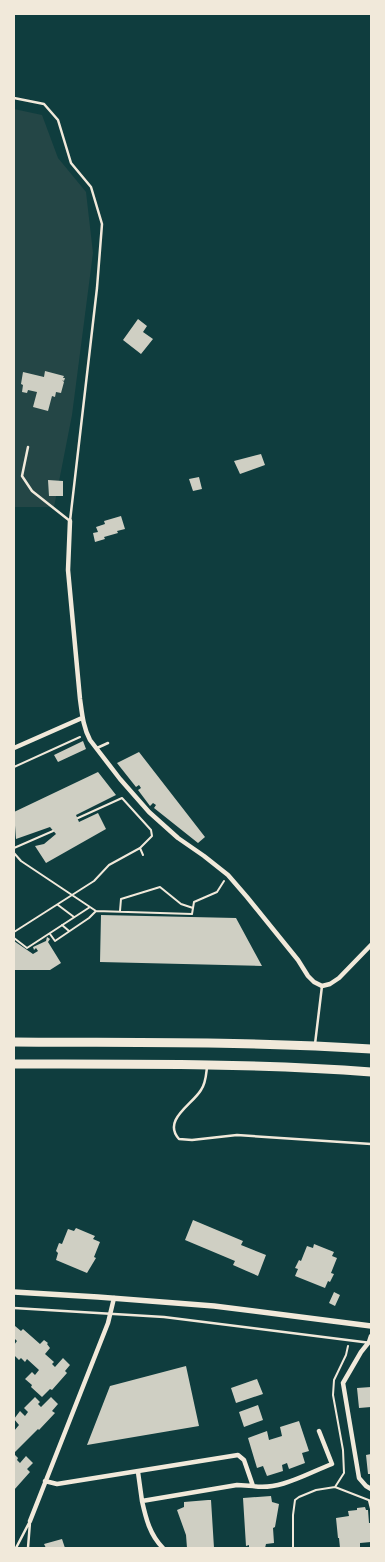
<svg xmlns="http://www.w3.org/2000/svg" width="385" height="1562" font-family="Overpass,sans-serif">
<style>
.green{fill:#244646}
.building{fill:#cfcfc3}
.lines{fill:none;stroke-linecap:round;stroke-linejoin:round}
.path{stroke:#f1e9da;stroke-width:2}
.service{stroke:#f1e9da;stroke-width:2.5}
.minor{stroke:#f1e9da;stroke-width:4.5}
.tertiary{stroke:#f1e9da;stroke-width:5.5}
.motorway{stroke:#f1e9da;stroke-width:9}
</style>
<rect width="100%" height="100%" fill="#0f3d3e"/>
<path class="green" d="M 14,109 L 42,115 L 58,158 L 86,192 L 93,253 L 72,415 L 54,507 L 14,507 Z"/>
<path class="building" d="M 138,319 L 147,326 L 143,332 L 153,339 L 141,354 L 123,340 Z
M 45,371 L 64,376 L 63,378 L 65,378 L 64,381 L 62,380 L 64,382 L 61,393 L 56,392 L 55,397 L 52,396 L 48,411 L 33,407 L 37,392 L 28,390 L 27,393 L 22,392 L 23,385 L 21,384 L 23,372 L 44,377 Z
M 261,454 L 265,465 L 240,474 L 234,461 Z
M 199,477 L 202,489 L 193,491 L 189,479 Z
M 48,480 L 63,481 L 63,496 L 49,496 Z
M 121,516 L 125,529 L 117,531 L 118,533 L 104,537 L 105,539 L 95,542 L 93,533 L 98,532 L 96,527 L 105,524 L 104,521 Z
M 83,741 L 86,749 L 58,762 L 54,755 Z
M 139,752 L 205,837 L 198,843 L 154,808 L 156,805 L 153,803 L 150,806 L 138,790 L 141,788 L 139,785 L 136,787 L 117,763 Z
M 98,772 L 116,795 L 76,815 L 79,822 L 98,813 L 106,829 L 46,863 L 35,846 L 44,844 L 56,834 L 50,827 L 16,839 L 14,812 Z
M 101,915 L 236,918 L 262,966 L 100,962 Z
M 47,937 L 50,939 L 48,942 L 61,963 L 50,970 L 14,970 L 14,941 L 33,954 L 38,951 L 36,948 L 34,950 L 33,947 L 46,941 Z
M 193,1220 L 243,1241 L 241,1245 L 266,1255 L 258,1276 L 233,1265 L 235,1261 L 185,1240 Z
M 76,1228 L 95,1236 L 93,1239 L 100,1242 L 94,1257 L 96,1258 L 87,1273 L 56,1260 L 58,1253 L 56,1251 L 59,1243 L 62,1244 L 68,1229 L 74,1231 Z
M 314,1244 L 334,1252 L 332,1256 L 337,1258 L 331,1273 L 334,1274 L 330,1282 L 328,1281 L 325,1288 L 295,1276 L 298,1269 L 295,1268 L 299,1260 L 301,1261 L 307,1246 L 313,1248 Z
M 334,1292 L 340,1295 L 335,1306 L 329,1303 Z
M 15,1326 L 21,1331 L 23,1329 L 40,1344 L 44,1340 L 48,1343 L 47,1344 L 50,1348 L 45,1354 L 54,1362 L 52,1364 L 55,1367 L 63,1358 L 70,1365 L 65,1371 L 67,1373 L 52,1390 L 50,1389 L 42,1397 L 31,1387 L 32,1385 L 25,1379 L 32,1372 L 35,1375 L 39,1370 L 27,1359 L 25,1362 L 21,1358 L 19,1360 L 14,1355 L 14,1345 L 17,1341 L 14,1338 L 14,1327 Z
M 186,1366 L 199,1426 L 87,1445 L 110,1386 Z
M 257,1379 L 263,1394 L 236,1403 L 231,1388 Z
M 371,1387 L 371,1407 L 359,1408 L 357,1388 Z
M 35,1397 L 40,1402 L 38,1404 L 41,1407 L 51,1397 L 58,1404 L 52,1411 L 55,1413 L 39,1430 L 38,1429 L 14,1453 L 14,1431 L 19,1425 L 14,1419 L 20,1411 L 25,1416 L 28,1412 L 24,1408 Z
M 258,1405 L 263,1420 L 244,1427 L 239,1412 Z
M 299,1421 L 309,1451 L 302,1453 L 305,1463 L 289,1469 L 287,1463 L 282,1465 L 283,1471 L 267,1476 L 263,1466 L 257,1468 L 248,1438 L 267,1431 L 269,1440 L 282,1436 L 280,1427 Z
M 14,1454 L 18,1458 L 17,1460 L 20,1463 L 26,1456 L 33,1463 L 27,1469 L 30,1472 L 14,1490 Z
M 371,1454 L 371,1474 L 368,1474 L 366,1455 Z
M 271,1496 L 272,1502 L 279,1504 L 275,1527 L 273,1528 L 274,1543 L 266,1544 L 265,1548 L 249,1548 L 249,1545 L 246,1546 L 243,1498 Z
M 208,1500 L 211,1500 L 214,1548 L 187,1548 L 186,1535 L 177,1510 L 184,1507 L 184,1502 Z
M 365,1507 L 366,1510 L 368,1510 L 369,1523 L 371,1523 L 371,1542 L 360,1543 L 360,1548 L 340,1548 L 339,1538 L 338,1538 L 336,1518 L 349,1516 L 348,1511 L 357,1510 L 357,1508 Z
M 62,1539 L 65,1548 L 46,1548 L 44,1544 Z"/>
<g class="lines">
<path class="path" d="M 14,767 L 80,737
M 14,848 L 53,831
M 140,848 L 143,855
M 14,853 L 21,861 L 96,911 L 192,914 L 194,902 L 217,892 L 224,881
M 58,905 L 74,917
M 120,911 L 121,899 L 160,887 L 181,904 L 193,908
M 62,925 L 69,931
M 14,932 L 94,881 L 109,865 L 140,848 L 152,836 L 151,830 L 122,798 L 78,818
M 50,934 L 55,941 L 89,918 L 96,911
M 14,938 L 27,948 L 90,907
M 335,1487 L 344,1473 L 343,1450 L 333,1395 L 334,1380 L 346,1355 L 348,1346
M 369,1501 L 371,1509
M 293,1548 L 293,1515 L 295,1500 L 299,1497 L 316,1490 L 335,1487 L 371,1501"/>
<path class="service" d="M 14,98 L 44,104 L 58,120 L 71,163 L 91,187 L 102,224 L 97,288 L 70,521
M 28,447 L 22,476 L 32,491 L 70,521
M 97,748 L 108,743
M 315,1044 L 322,986
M 207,1067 C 206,1075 206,1083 201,1090 C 192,1105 162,1120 179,1139 L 192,1140 L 237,1135 L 371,1144
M 14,1308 L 164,1317 L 371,1343
M 16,1548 L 30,1521
M 28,1548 L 30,1522"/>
<path class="minor" d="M 70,521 L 68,570 L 80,699 C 82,713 83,727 90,740 L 120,779 L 149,812 L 178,838 L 204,856 L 228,875 L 247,897 L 298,960 L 308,976 L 314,982 L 322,986 L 330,984 L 339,978 L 371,945
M 14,748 L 82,718
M 371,1336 L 369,1342 L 361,1352 L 343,1383 L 359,1478 L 366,1486 L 371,1489
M 45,1481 L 57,1484 L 238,1455 L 244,1460 L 253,1486 L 237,1485 L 142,1501 L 138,1472
M 253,1486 C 279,1491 308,1473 332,1464 L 319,1431
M 142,1501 C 146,1519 150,1535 163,1548
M 30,1521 L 108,1323 L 114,1298"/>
<path class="tertiary" d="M 14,1292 L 98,1297 L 214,1306 L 371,1326"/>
<path class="motorway" d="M 14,1042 C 133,1043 252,1041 371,1049
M 14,1064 C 133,1064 252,1063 371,1072"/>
</g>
<rect width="385" height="1562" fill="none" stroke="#f1e9da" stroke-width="30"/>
</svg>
